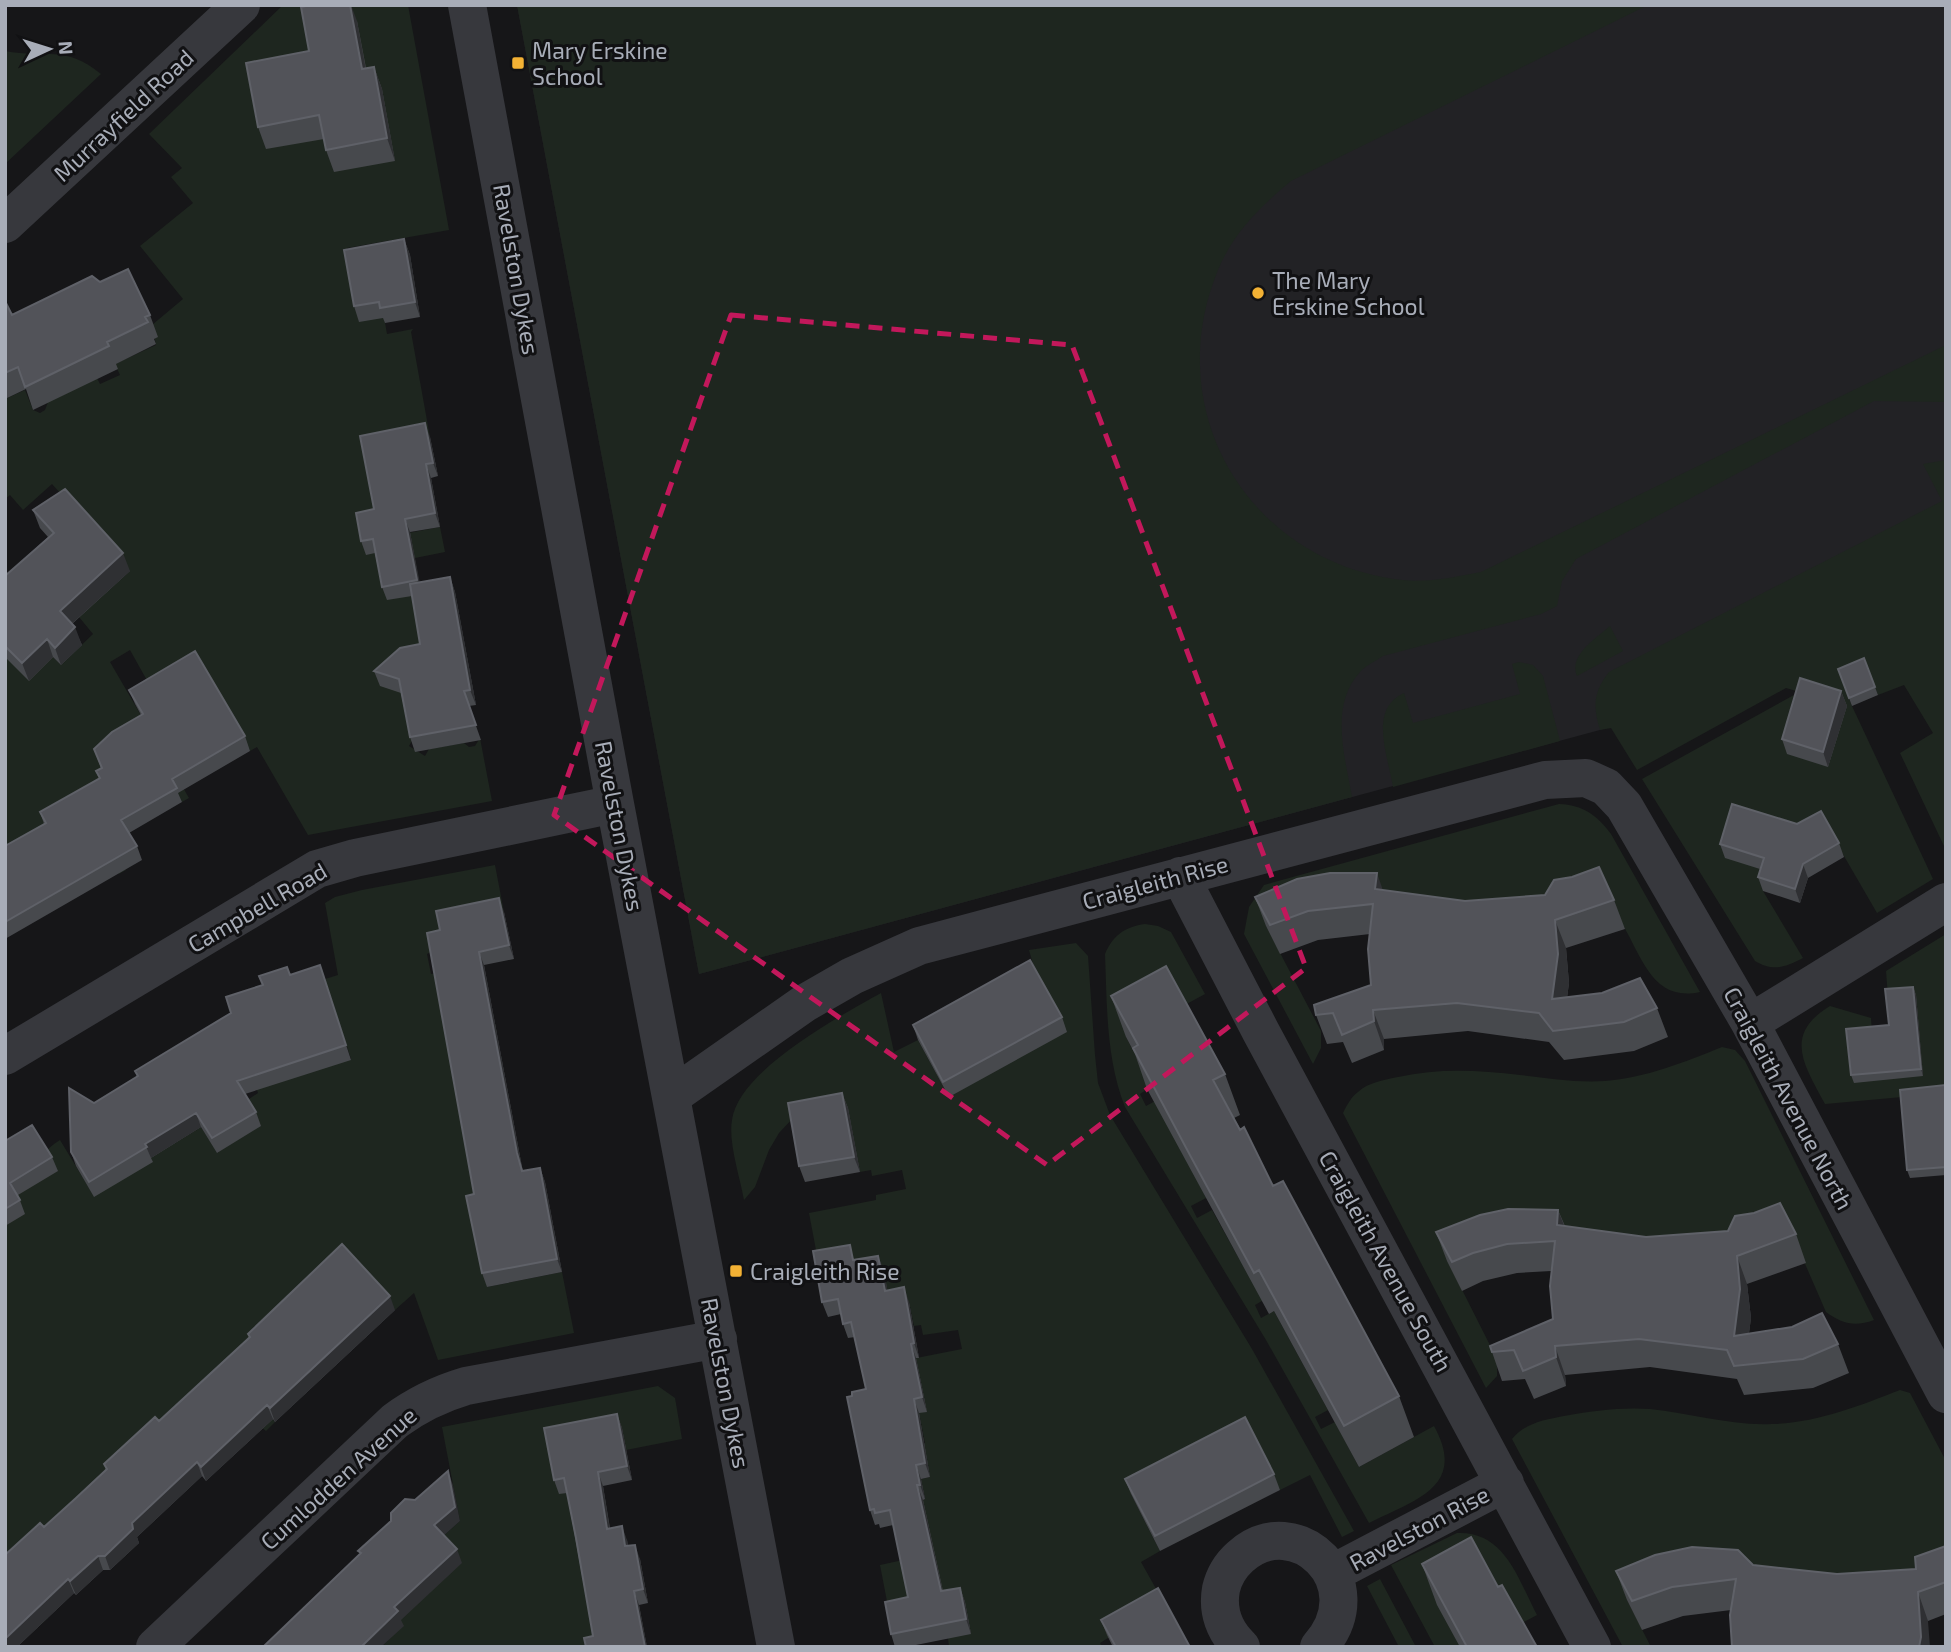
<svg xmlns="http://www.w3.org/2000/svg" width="1951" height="1652" font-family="'Exo 2',sans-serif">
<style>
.built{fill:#222225}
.green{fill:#1e261f}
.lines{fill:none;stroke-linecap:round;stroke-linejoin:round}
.minor{stroke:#37383d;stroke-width:38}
.wall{fill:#47494d}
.shaded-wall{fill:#2f3033}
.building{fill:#525359;stroke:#5f6168;stroke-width:2}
.marked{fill:none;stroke:#c2185b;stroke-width:5;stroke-dasharray:14 9;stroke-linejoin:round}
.poi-dot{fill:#f2b134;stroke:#111113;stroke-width:2.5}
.labels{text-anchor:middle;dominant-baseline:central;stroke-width:6;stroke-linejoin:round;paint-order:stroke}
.poi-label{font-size:23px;fill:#a8adb8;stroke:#111113;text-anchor:start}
.street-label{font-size:23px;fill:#a8adb8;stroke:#111113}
</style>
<rect width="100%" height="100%" fill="#161618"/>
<path class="built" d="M 517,5 L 1946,5 L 1946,581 L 1611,727 L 699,974 Z"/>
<path class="green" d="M 283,5 L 408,5 L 449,230 L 347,248 L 359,321 L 384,317 L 387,334 L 413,329 L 411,332 L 430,437 L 403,534 L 440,527 L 445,552 L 380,565 L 415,595 L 426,659 L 403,693 L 413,739 L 409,746 L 425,756 L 429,749 L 464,743 L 469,747 L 475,746 L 480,738 L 492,801 L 308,835 L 257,747 L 250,751 L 201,666 L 154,693 L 130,650 L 110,662 L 189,798 L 182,802 L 142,733 L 101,764 L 105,774 L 83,797 L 126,870 L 119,874 L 86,816 L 5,864 L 5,657 L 53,657 L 61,665 L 93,634 L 79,617 L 130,571 L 52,484 L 23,510 L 10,495 L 5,499 L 5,399 L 25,390 L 33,410 L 40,413 L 45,410 L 48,402 L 69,392 L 95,374 L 100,384 L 120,375 L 115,364 L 156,345 L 152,325 L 183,299 L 140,246 L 193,203 L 171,177 L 182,168 L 149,134 Z
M 517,5 L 1648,5 L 1291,181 C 1261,206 1233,233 1218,270 C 1159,412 1250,563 1402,580 C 1428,583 1455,577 1481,572 L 1946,345 L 1946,402 L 1874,401 L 1576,559 L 1562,581 L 1557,606 L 1541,614 L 1383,656 C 1376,661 1366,665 1360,672 C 1329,706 1345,756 1352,797 L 699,974 Z
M 5,51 C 46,59 65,44 101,74 L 5,164 Z
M 1946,460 L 1946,844 L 1944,846 L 1900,753 L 1933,733 L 1904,685 L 1878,695 L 1866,666 L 1841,677 L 1852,706 L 1933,879 L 1877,913 L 1826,825 L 1769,872 L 1763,891 L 1803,958 C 1786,967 1773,972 1755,961 L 1642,779 L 1794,695 L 1790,709 L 1800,712 L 1847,706 L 1786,688 L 1637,770 L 1611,728 L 1600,730 C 1593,707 1593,692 1609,672 L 1942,501 L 1923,464 Z
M 1610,626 L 1623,651 L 1577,676 C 1568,655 1597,638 1610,626 Z
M 1519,662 L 1533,665 L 1543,676 L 1560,741 L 1393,787 C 1388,756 1368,709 1404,693 L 1413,723 L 1520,694 L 1512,664 Z
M 1559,804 C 1583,805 1597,815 1611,834 L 1700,992 C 1654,1002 1643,960 1624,927 L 1266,926 L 1321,1031 L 1321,1048 L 1313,1064 L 1244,934 L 1249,907 L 1264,885 Z
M 495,865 L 504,912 L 427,954 L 431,974 L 437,973 L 449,1032 L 495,1023 L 497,1033 L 449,1042 L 498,1233 L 487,1287 L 562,1272 L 574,1333 L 438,1360 L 414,1293 L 395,1310 L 367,1280 L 248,1393 L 275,1422 L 266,1431 L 215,1389 L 44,1613 L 48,1618 L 37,1628 L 5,1593 L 5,1226 C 16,1194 31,1158 60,1140 L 94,1196 L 134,1131 L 175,1143 L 201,1127 L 218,1153 L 246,1101 L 258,1093 L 247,1059 L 351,1059 L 325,979 L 338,975 L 325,903 L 335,897 L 362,890 Z
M 1145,924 L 1158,926 L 1171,932 L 1205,994 L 1126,1037 L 1152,1086 L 1140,1094 L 1146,1106 L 1159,1099 L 1206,1198 L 1191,1206 L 1197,1218 L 1212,1210 L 1237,1255 L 1267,1298 L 1255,1305 L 1261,1318 L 1274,1311 L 1328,1410 L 1315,1417 L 1321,1429 L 1335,1422 L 1359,1467 L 1434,1426 C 1468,1487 1414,1500 1369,1523 L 1266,1340 L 1125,1107 C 1106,1059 1107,1005 1105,954 C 1113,935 1125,927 1145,924 Z
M 1946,934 L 1946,1093 L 1825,1104 C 1805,1066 1782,1035 1830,1006 L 1871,1018 L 1872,1034 L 1923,1076 L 1888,997 L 1886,971 Z
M 1076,943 L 1088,956 L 1095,1055 L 1098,1083 L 1110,1115 L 1252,1349 L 1354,1531 L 1342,1537 L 1310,1475 L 1280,1490 L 1250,1433 L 1131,1494 L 1160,1551 L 1141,1562 L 1164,1603 L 1100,1643 L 1102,1647 L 949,1647 L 948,1638 L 914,1612 L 890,1617 L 880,1565 L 903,1560 L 919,1501 L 925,1499 L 921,1479 L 930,1477 L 928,1465 L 920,1467 L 916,1445 L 925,1443 L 920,1418 L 896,1362 L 962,1349 L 958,1330 L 923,1335 L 921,1325 L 914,1326 L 909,1302 L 858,1275 L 855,1259 L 819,1266 L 809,1213 L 876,1200 L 876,1195 L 906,1189 L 902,1170 L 872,1176 L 871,1170 L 860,1172 L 848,1109 L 793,1118 L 779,1133 L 769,1150 L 755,1187 L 744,1200 C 740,1177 728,1142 732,1120 C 739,1070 840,1016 881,993 L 894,1052 L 918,1040 L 949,1097 L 1036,975 L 1029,950 Z
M 1722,1047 L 1735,1050 L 1745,1061 L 1874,1320 C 1855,1327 1842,1324 1826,1312 L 1792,1234 L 1448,1262 L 1497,1359 L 1497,1376 L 1486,1388 L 1343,1113 C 1347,1105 1351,1097 1358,1092 C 1369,1082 1384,1080 1398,1077 C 1438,1068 1478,1070 1520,1075 C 1548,1078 1576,1083 1605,1081 C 1645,1078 1685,1062 1722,1047 Z
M 658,1386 L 675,1398 L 682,1439 L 626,1450 L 622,1428 L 602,1486 L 598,1647 L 381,1647 L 403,1626 L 362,1571 L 440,1539 L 460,1521 L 442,1427 Z
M 1900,1390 L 1910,1393 L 1946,1461 L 1946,1580 L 1927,1597 L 1642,1592 L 1627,1600 L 1651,1647 L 1623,1647 L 1512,1439 C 1525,1423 1544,1420 1564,1416 C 1592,1411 1621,1407 1650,1409 C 1690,1413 1731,1426 1772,1424 C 1816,1423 1859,1406 1900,1390 Z
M 1457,1533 C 1505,1531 1518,1579 1537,1615 C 1504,1633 1472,1647 1435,1647 L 1391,1565 Z
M 1380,1579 L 1416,1647 L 1399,1647 L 1367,1586 Z"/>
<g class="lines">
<path class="minor" d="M 467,5 L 615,804 L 776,1647
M 5,224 L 241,5
M 1180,876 L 1261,1032 L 1592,1647
M 1750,1023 L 1946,902
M 5,1056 L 317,869 L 355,858 L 615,804
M 672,1096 L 805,1003 L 852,976 L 919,946 L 1545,780 L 1586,778 L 1606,787 L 1624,806 L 1750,1023 L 1946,1394
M 1333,1573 L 1505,1483
M 155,1647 L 395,1421 C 418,1404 439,1394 466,1386 L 718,1339
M 1241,1647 C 1224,1631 1217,1611 1221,1589 C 1224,1576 1230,1566 1240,1557 C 1295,1507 1376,1583 1319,1647"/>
</g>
<path class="wall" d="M 357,21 L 366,68 L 374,67 L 382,89 L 395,161 L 334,172 L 326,150 L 324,139 L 266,149 L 258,127 L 309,51 Z
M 404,239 L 410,255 L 420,317 L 385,323 L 383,318 L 359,322 L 354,306 Z
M 5,303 L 12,315 L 150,315 L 158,337 L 154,339 L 156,344 L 116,364 L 118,369 L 33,410 L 26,389 L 5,399 Z
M 430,437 L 438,476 L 431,478 L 440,527 L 410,532 L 419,582 L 450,577 L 455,592 L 476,705 L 469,706 L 481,740 L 415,752 L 410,737 L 401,693 L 380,686 L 374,671 L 420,644 L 412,596 L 387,600 L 382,587 L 375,553 L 366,555 L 361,541 L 374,509 Z
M 33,510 L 130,571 L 72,624 L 82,645 L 61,665 L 53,657 L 29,681 L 5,657 L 5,576 L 48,537 L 40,528 Z
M 1864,658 L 1878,695 L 1852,706 L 1838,669 Z
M 129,690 L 245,736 L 250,751 L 178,793 L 182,802 L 129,833 L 137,846 L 142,860 L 5,939 L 5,846 L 44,824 L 40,812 L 99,779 L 96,771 L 101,768 L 94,749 L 141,715 L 135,704 Z
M 1841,691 L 1847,706 L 1828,767 L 1787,754 L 1782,739 Z
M 1839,843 L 1844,857 L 1808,878 L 1800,903 L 1763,891 L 1758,877 L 1760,869 L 1725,858 L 1720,844 Z
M 1383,890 L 1465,901 L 1614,900 L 1625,929 L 1566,948 L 1569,983 L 1567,998 L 1657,1008 L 1668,1037 L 1634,1051 L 1564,1060 L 1549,1042 L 1468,1031 L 1384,1039 L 1384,1050 L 1352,1063 L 1343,1042 L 1327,1044 L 1316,1015 L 1371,985 L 1370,934 L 1318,940 L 1280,954 L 1266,926 L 1255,897 Z
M 504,912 L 514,959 L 484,965 L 522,1167 L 523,1171 L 540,1168 L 545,1182 L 562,1272 L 487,1287 L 482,1273 L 474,1194 L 440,930 Z
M 320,965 L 351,1060 L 245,1094 L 256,1112 L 261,1126 L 217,1153 L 201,1127 L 151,1158 L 153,1162 L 94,1197 L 76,1166 L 71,1152 L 94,1103 L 137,1077 L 135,1071 L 231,1013 L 263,985 Z
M 1913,987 L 1916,995 L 1923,1076 L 1854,1083 L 1851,1075 L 1889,1025 Z
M 1111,996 L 1225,1074 L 1240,1115 L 1234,1118 L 1273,1186 L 1399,1396 L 1414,1437 L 1359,1467 L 1274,1311 L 1269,1314 L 1147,1089 L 1135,1054 L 1126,1037 Z
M 1062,1017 L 1067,1032 L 949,1097 L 918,1040 L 913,1025 Z
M 1946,1086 L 1946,1175 L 1910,1178 L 1907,1170 Z
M 842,1093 L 848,1108 L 860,1172 L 805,1182 L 799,1166 Z
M 5,1141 L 52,1157 L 58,1171 L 18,1195 L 25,1214 L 5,1226 Z
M 1558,1210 L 1565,1226 L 1646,1237 L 1796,1234 L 1806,1263 L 1747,1284 L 1751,1318 L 1749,1333 L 1838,1344 L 1849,1373 L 1813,1388 L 1744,1395 L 1737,1379 L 1650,1367 L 1565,1375 L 1566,1386 L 1534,1399 L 1525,1379 L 1502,1381 L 1492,1352 L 1553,1319 L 1551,1271 L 1517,1273 L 1483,1281 L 1462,1291 L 1447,1261 L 1436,1232 Z
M 855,1260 L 884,1270 L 887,1290 L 909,1302 L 919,1358 L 916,1358 L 927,1412 L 919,1413 L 930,1477 L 921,1479 L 925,1499 L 923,1500 L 943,1591 L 960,1588 L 965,1602 L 971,1634 L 906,1647 L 895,1647 L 891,1634 L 908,1597 L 893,1525 L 880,1528 L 879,1524 L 875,1525 L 870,1510 L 852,1396 L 866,1389 L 855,1337 L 848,1338 L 843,1324 L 841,1314 L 828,1317 L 822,1302 Z
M 395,1310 L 275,1422 L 273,1419 L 206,1481 L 202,1476 L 137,1537 L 139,1543 L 110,1570 L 103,1570 L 76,1595 L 74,1593 L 17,1647 L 5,1647 L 44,1527 L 106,1470 L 104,1464 L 159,1421 L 249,1338 L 248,1334 Z
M 617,1414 L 622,1428 L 632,1480 L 603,1486 L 610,1528 L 627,1540 L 628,1546 L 640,1559 L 648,1603 L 639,1605 L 647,1647 L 586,1647 L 593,1636 L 567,1493 L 559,1494 L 554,1480 Z
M 1274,1474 L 1280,1490 L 1160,1551 L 1131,1494 L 1125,1479 Z
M 1946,1546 L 1946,1614 L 1928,1621 L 1731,1610 L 1683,1616 L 1642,1630 L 1627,1600 L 1616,1571 L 1753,1565 L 1837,1574 L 1916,1569 Z
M 1422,1564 L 1498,1587 L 1537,1647 L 1460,1647 L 1437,1605 Z
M 1101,1620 L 1190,1647 L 1113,1647 L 1107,1635 Z"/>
<path class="shaded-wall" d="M 350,5 L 351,5 L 357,21 L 370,92 L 362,69 Z
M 374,67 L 382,89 L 395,161 L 387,138 Z
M 404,239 L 410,255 L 420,317 L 415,302 Z
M 425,423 L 430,437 L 438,476 L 433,463 Z
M 426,464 L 431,478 L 440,527 L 435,513 Z
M 405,519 L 410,532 L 422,594 L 417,580 Z
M 123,553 L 130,571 L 66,629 L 60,611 Z
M 450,577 L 455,592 L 476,705 L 470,690 Z
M 75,627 L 82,645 L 61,665 L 55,648 Z
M 47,639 L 53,657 L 29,681 L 22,663 Z
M 1841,691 L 1847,706 L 1828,767 L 1823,752 Z
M 1803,864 L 1808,878 L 1800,903 L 1795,889 Z
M 1377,873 L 1387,902 L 1375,889 Z
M 499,898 L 504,912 L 514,959 L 509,945 Z
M 1555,920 L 1566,948 L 1569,983 L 1563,1028 L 1552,999 Z
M 479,952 L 484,965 L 522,1167 L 527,1185 L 517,1153 Z
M 1913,987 L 1916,995 L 1923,1076 L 1921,1069 Z
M 1373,1010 L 1384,1039 L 1384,1050 L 1374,1021 Z
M 842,1093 L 848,1108 L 860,1172 L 854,1157 Z
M 196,1113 L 201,1127 L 151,1158 L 145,1144 Z
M 540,1168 L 545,1182 L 562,1272 L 557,1259 Z
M 1558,1210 L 1569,1238 L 1557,1225 Z
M 878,1256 L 884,1270 L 890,1305 L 885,1291 Z
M 1737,1256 L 1747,1284 L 1751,1318 L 1745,1364 L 1734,1336 Z
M 904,1287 L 909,1302 L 919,1358 L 914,1343 Z
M 390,1296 L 395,1310 L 275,1422 L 270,1408 Z
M 911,1344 L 916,1358 L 927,1412 L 922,1397 Z
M 1555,1346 L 1565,1375 L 1566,1386 L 1556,1357 Z
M 914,1399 L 919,1413 L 930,1477 L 925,1463 Z
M 267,1405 L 273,1419 L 206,1481 L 201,1467 Z
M 617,1414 L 622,1428 L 632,1480 L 627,1466 Z
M 197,1462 L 202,1476 L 137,1537 L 139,1543 L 110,1570 L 105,1556 L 132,1523 Z
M 916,1465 L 921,1479 L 925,1499 L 920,1485 Z
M 448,1471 L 453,1485 L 460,1521 L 440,1539 L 434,1525 Z
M 598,1472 L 603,1486 L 612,1543 L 607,1529 Z
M 917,1485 L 923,1500 L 946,1606 L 941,1591 Z
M 622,1526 L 627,1540 L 631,1560 L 625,1546 Z
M 635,1545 L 640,1559 L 648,1603 L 643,1589 Z
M 457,1549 L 462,1563 L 401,1620 L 404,1626 L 381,1647 L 361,1647 L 394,1607 Z
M 98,1556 L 103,1570 L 76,1595 L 70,1581 Z
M 68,1579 L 74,1593 L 17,1647 L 5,1647 L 5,1639 Z
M 960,1588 L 965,1602 L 971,1634 L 966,1619 Z
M 634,1591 L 639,1605 L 647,1647 L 645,1647 Z
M 1918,1592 L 1928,1621 L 1930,1647 L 1919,1647 Z"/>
<path class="building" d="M 311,5 L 350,5 L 362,69 L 374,67 L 387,138 L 326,150 L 319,115 L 258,127 L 246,63 L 309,51 L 301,7 Z
M 404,239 L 415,302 L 380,308 L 379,302 L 354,306 L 344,250 Z
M 128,269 L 150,315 L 145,317 L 148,322 L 107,342 L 109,346 L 25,387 L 18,367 L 5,373 L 5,303 L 6,303 L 12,315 L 92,276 L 100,282 Z
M 425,423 L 433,463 L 426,464 L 435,513 L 405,519 L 417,580 L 382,587 L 373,539 L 361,541 L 356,513 L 374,509 L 360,436 Z
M 65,489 L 123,553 L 60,611 L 75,627 L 55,648 L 47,639 L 22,663 L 5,646 L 5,576 L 54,533 L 33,510 Z
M 450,577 L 470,690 L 464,691 L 476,725 L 410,737 L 399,679 L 374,671 L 400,648 L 420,644 L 410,584 Z
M 195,651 L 245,736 L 172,779 L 177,788 L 121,820 L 137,846 L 5,922 L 5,846 L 46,823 L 40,812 L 100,778 L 96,771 L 102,768 L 94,749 L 112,732 L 143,714 L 129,690 Z
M 1864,658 L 1875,687 L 1849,698 L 1838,669 Z
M 1800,678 L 1841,691 L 1823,752 L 1782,739 Z
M 1732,804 L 1797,824 L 1821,811 L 1839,843 L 1803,864 L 1795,889 L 1758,877 L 1764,858 L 1720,844 Z
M 1599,867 L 1614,900 L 1555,920 L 1558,954 L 1552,999 L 1602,993 L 1640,978 L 1657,1008 L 1624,1022 L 1553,1031 L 1539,1013 L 1457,1003 L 1373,1010 L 1374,1021 L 1342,1035 L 1333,1013 L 1316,1015 L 1314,1005 L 1371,985 L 1368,949 L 1373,904 L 1308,911 L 1270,925 L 1255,897 L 1297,879 L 1330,873 L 1377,873 L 1375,889 L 1465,901 L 1545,895 L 1554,880 L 1572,877 Z
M 499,898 L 509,945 L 479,952 L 517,1153 L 522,1171 L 540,1168 L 557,1259 L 482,1273 L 466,1196 L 474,1194 L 427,933 L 440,930 L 436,911 Z
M 1030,960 L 1062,1017 L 943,1082 L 913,1025 Z
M 320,965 L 346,1045 L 237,1081 L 256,1112 L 212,1138 L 196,1113 L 145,1144 L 147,1147 L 89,1182 L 71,1152 L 69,1088 L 94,1103 L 138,1076 L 135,1071 L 231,1013 L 226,997 L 263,985 L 259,976 L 287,967 L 290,975 Z
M 1166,966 L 1225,1074 L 1213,1080 L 1240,1130 L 1244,1127 L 1273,1186 L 1283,1181 L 1399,1396 L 1344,1426 L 1259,1270 L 1254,1273 L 1191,1157 L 1133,1048 L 1138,1045 L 1111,996 Z
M 1913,987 L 1921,1069 L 1851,1075 L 1846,1029 L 1889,1025 L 1885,989 Z
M 1945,1085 L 1946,1167 L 1907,1170 L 1900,1090 Z
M 842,1093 L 854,1157 L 799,1166 L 788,1103 Z
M 32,1125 L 52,1157 L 10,1183 L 20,1200 L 5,1209 L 5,1141 Z
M 1780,1203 L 1796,1234 L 1737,1256 L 1740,1289 L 1734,1336 L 1792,1327 L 1822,1313 L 1838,1344 L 1803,1359 L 1734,1366 L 1727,1350 L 1639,1339 L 1555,1346 L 1556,1357 L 1523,1371 L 1514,1350 L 1492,1352 L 1490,1346 L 1553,1319 L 1550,1286 L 1555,1241 L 1507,1244 L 1473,1253 L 1452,1262 L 1436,1232 L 1480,1215 L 1508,1209 L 1558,1210 L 1557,1225 L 1646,1237 L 1728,1231 L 1735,1216 L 1754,1213 Z
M 342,1244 L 390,1296 L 270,1408 L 267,1405 L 201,1467 L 197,1462 L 132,1523 L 133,1529 L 105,1556 L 98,1556 L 70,1581 L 68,1579 L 5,1639 L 5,1555 L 40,1523 L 44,1527 L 76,1498 L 107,1469 L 104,1464 L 155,1417 L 159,1421 L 250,1337 L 248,1334 Z
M 850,1245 L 853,1260 L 878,1256 L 885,1291 L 904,1287 L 914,1343 L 911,1344 L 922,1397 L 914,1399 L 925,1463 L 916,1465 L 920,1485 L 917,1485 L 941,1591 L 960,1588 L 966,1619 L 891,1634 L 885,1602 L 908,1597 L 890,1510 L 875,1513 L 874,1509 L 870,1510 L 847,1397 L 852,1396 L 852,1392 L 866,1389 L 851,1322 L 843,1324 L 838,1299 L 822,1302 L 813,1251 Z
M 617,1414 L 627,1466 L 598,1472 L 607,1529 L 622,1526 L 625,1546 L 635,1545 L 643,1589 L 634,1591 L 645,1647 L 586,1647 L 584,1638 L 593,1636 L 576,1538 L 564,1478 L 554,1480 L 544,1428 Z
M 1245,1417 L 1274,1474 L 1155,1536 L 1125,1479 Z
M 448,1471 L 455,1507 L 434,1525 L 457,1549 L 394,1607 L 398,1611 L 361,1647 L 263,1647 L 361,1553 L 358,1551 L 391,1521 L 391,1513 L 405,1499 L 415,1500 Z
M 1471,1537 L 1498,1587 L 1502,1585 L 1537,1647 L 1467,1647 L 1422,1564 Z
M 1946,1546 L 1946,1582 L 1918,1592 L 1921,1637 L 1919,1647 L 1732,1647 L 1730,1615 L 1736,1579 L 1672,1587 L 1632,1601 L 1616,1571 L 1655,1555 L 1692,1547 L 1738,1550 L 1753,1565 L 1837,1574 L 1916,1569 L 1915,1557 Z
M 1158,1588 L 1190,1647 L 1116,1647 L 1101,1620 Z"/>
<path class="marked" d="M 731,315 L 1072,345 L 1306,968 L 1047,1165 L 554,815 Z"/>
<g class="poi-dot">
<rect x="511" y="56" width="14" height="14" rx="3.5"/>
<circle cx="1258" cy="293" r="7"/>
<rect x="729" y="1264" width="14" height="14" rx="3.5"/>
</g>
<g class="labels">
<g class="poi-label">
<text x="532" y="50">Mary Erskine<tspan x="532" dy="26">School</tspan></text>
<text x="1272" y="280">The Mary<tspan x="1272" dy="26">Erskine School</tspan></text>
<text x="750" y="1271">Craigleith Rise</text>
</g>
<g class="street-label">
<text transform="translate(123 115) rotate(-43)">Murrayfield Road</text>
<text transform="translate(517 269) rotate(80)">Ravelston Dykes</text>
<text transform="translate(620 826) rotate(79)">Ravelston Dykes</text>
<text transform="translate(1155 882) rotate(-15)">Craigleith Rise</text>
<text transform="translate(257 907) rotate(-30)">Campbell Road</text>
<text transform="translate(1789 1098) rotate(62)">Craigleith Avenue North</text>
<text transform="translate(1386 1261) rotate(61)">Craigleith Avenue South</text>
<text transform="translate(726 1383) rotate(79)">Ravelston Dykes</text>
<text transform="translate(338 1478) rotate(-42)">Cumlodden Avenue</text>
<text transform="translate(1419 1528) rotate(-28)">Ravelston Rise</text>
</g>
</g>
<rect width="1951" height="1652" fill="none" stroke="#a8adb8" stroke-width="14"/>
<g transform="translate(49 49) rotate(86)" stroke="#111113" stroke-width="5" paint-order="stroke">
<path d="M0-5L12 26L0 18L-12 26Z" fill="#a8adb8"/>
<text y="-10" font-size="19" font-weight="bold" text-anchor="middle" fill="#a8adb8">N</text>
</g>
</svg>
